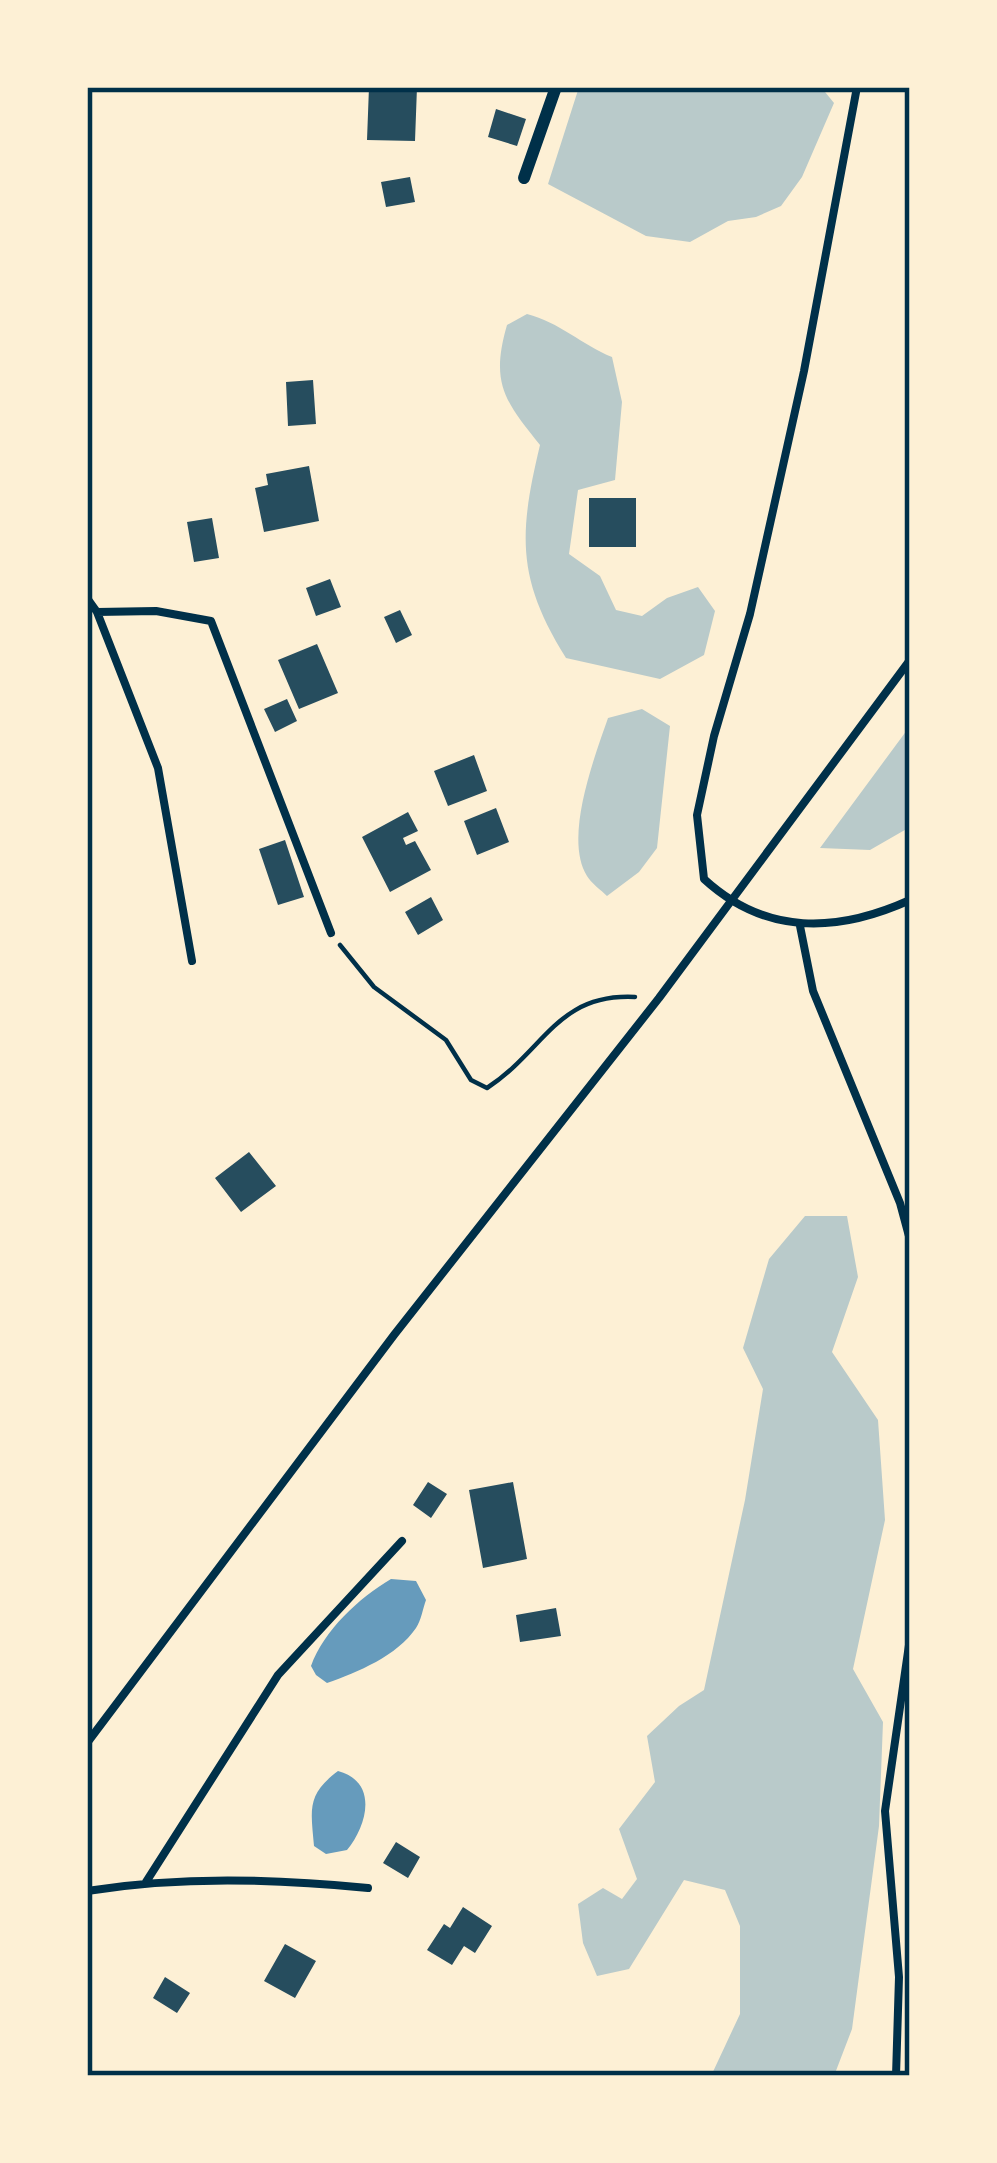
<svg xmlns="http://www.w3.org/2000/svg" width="997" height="2163" font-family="'Roboto Serif',serif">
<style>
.green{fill:#b9caca}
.water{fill:#669bbc}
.building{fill:#264d5e}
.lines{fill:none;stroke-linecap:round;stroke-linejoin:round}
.path{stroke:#003049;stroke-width:4.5}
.service{stroke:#003049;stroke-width:8}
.minor{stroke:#003049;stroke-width:12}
.neatline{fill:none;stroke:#003049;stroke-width:4.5}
</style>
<rect width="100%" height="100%" fill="#fdf0d5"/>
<path class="green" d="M 579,87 L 821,87 L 834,103 L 802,177 L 781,206 L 756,217 L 728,221 L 690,242 L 646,236 L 548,184 Z
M 527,314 C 559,322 582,345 612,357 L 622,402 L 615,480 L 578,490 L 569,554 L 600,576 L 616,610 L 642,616 L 667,598 L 698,587 L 715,611 L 704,655 L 660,679 L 566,658 C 516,578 519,533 540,445 C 505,401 490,384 507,325 Z
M 642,709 L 670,726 L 657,848 L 639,872 L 607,896 C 601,890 591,883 587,876 C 563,838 595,756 608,718 Z
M 910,726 L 910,827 L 870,850 L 820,848 Z
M 805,1216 L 847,1216 L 858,1277 L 832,1352 L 878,1420 L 885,1520 L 853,1669 L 883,1722 L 879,1826 L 852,2029 L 834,2076 L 711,2076 L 740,2014 L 740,1926 L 725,1890 L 684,1880 L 629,1969 L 597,1976 L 583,1943 L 578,1904 L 603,1888 L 622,1899 L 637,1879 L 619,1829 L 655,1782 L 647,1736 L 679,1706 L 704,1690 L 745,1500 L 763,1389 L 743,1348 L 769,1259 Z"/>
<path class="water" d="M 391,1579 L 416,1581 L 426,1600 C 423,1608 421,1621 416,1628 C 397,1656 358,1672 327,1683 L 316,1675 L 311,1666 C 324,1630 359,1598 391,1579 Z
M 338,1771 C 379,1782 367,1826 347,1850 L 326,1854 L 314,1846 C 311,1810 306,1795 338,1771 Z"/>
<path class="building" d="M 369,87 L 417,87 L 415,141 L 367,140 Z
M 496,109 L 526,119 L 517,146 L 488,137 Z
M 410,177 L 415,202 L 386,207 L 381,182 Z
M 313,380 L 316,424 L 288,426 L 286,382 Z
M 309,466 L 319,521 L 264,532 L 255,488 L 268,485 L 266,474 Z
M 589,498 L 636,498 L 636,547 L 589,547 Z
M 212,518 L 219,558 L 194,562 L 187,522 Z
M 330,579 L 341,607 L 316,616 L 306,588 Z
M 400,610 L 412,635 L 396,643 L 384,617 Z
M 317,644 L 338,693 L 299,709 L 278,660 Z
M 287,699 L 297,721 L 275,732 L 264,709 Z
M 474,755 L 487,791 L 448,806 L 434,771 Z
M 496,808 L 509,842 L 477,855 L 464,821 Z
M 408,812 L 418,831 L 403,838 L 406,845 L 415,841 L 431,870 L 390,892 L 362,837 Z
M 285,840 L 304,897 L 278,905 L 259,849 Z
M 431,897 L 443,920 L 418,935 L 405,912 Z
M 249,1152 L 276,1186 L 241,1212 L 215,1178 Z
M 428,1482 L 447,1494 L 431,1518 L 413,1505 Z
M 513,1482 L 527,1559 L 483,1568 L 469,1490 Z
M 556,1608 L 561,1636 L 520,1642 L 516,1615 Z
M 396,1842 L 420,1857 L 408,1878 L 383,1863 Z
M 463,1907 L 492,1926 L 475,1953 L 464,1946 L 452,1965 L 427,1950 L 444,1924 L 450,1928 Z
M 285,1944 L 316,1961 L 295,1998 L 264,1981 Z
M 165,1977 L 190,1993 L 177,2013 L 153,1998 Z"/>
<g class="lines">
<path class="path" d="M 340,945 L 374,987 L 446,1040 L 471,1080 L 487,1088 C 545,1050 557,993 635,997"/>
<path class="service" d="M 857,87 L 804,371 L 750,614 L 714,736 L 697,815 L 704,879 C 766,936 837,933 910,900
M 87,598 L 97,612 L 158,768 L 192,961
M 97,612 L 156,611 L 211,621 L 331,933
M 800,926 L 813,991 L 900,1203 L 910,1240
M 87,1743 L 394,1335 L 659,998 L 910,660
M 146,1882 L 278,1675 L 402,1541
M 87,1891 C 180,1876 275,1879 368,1888
M 896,2076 L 899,1977 L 885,1811 L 910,1638"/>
<path class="minor" d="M 524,178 L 556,87"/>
</g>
<rect width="997" height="2163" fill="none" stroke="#fdf0d5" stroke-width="180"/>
<rect x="90" y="90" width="817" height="1983" class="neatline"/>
</svg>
